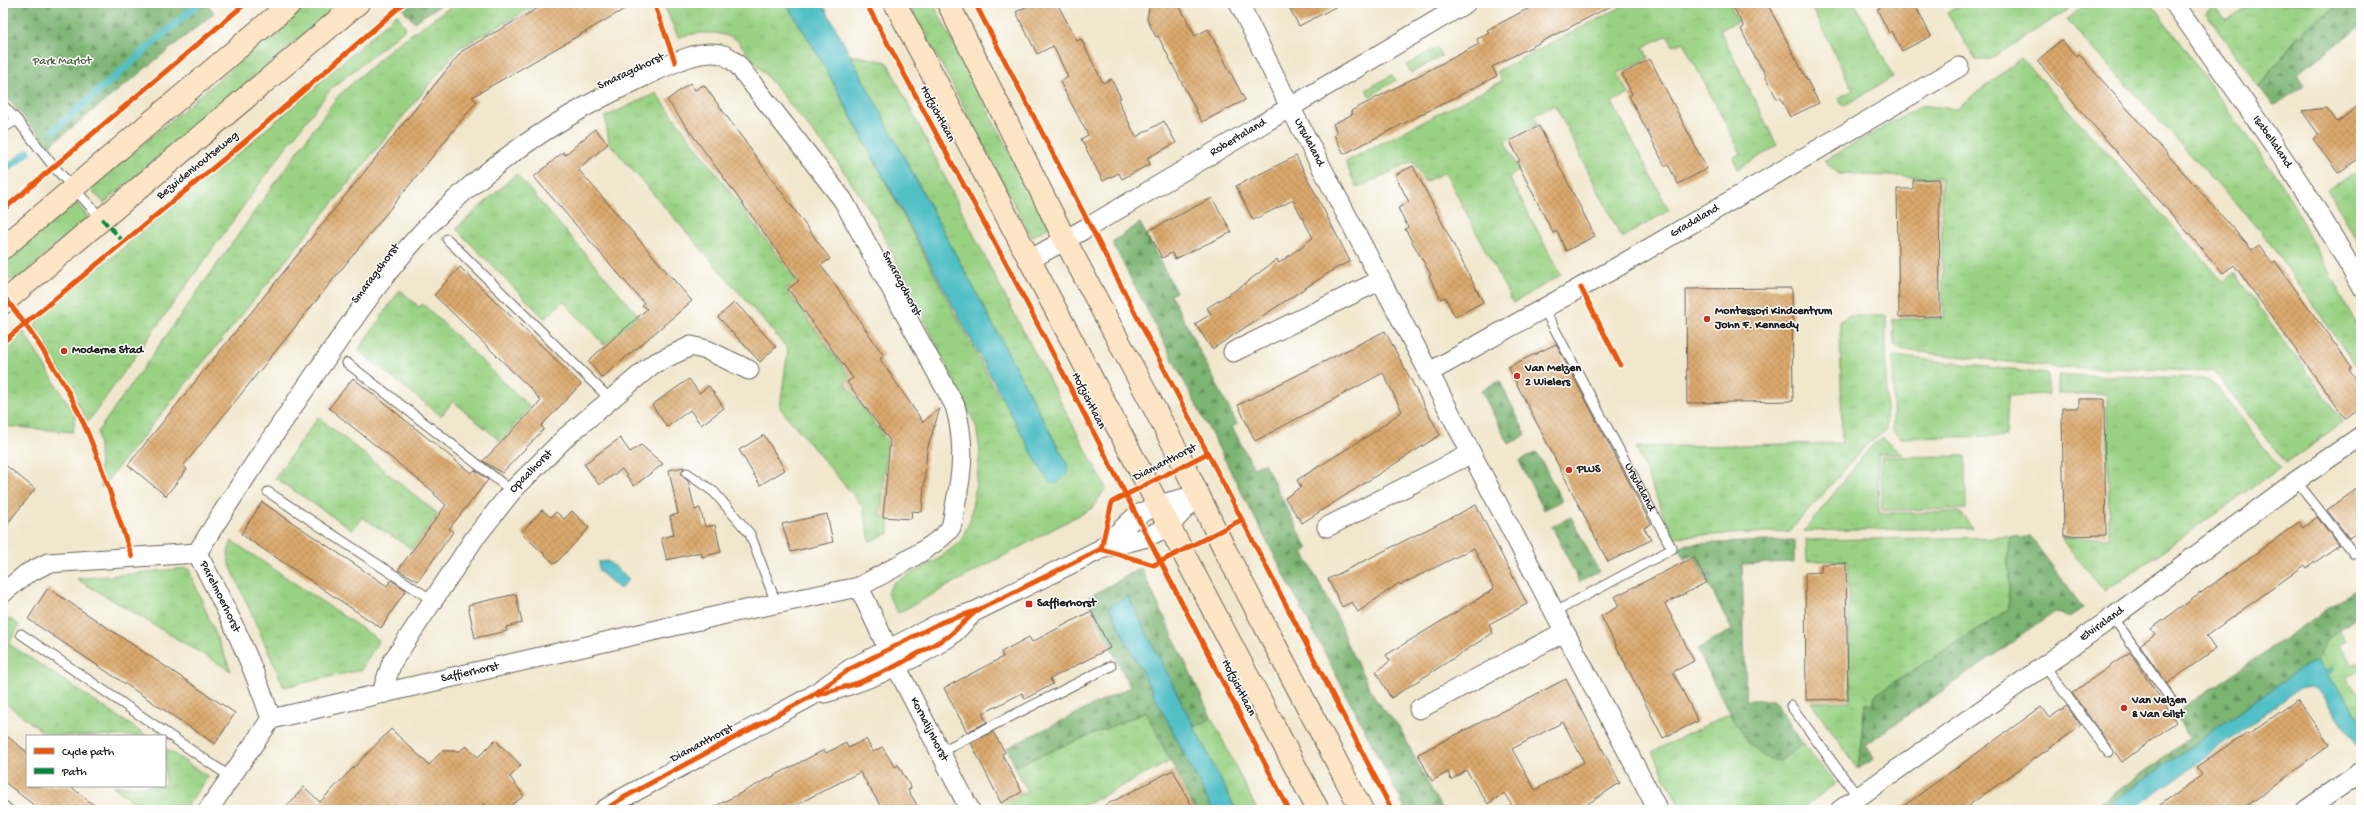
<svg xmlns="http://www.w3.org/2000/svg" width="2364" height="813" font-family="'Gochi Hand',sans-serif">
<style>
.grass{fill:url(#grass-tufts);stroke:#5b7750}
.forest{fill:url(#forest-firs);stroke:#4c6847}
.water{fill:#51bfc6;stroke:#366e71}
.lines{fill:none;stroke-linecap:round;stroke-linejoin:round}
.stream{stroke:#51bfc6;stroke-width:7}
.building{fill:url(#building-cross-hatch);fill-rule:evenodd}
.service-casing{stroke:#67635a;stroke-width:11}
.minor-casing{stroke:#67635a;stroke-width:21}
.secondary-casing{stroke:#67635a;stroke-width:24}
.service{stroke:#fff;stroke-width:9}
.minor{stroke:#fff;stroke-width:19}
.secondary{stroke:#fee5c5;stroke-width:22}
.quiet{stroke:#00873e;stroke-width:4;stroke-dasharray:8 4;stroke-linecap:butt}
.cycleway-casing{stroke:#fff;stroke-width:8}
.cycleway{stroke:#e8590c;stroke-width:5}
.poi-dot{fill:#c8321e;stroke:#fff;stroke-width:1.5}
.labels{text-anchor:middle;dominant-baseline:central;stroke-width:3;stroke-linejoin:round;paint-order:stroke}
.park-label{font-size:12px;fill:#485c40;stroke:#fff}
.street-label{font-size:12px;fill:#1c1c1c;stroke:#fff}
.poi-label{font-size:12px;font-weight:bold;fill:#1c1c1c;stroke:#fff;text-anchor:start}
</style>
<defs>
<pattern id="grass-tufts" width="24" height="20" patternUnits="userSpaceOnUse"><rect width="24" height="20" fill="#9ad284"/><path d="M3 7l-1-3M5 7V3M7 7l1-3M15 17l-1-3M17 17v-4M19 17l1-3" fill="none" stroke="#84b471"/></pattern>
<pattern id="forest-firs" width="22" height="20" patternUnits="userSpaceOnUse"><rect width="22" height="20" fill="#7bb472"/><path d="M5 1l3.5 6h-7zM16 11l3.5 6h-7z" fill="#64925d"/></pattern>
<pattern id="building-cross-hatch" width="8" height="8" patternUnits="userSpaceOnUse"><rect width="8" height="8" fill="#daa86c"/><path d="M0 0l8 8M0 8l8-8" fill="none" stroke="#ba905d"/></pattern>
</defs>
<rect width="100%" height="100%" fill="#fff"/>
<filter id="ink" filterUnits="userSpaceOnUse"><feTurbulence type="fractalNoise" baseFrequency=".025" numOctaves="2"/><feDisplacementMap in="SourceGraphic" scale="8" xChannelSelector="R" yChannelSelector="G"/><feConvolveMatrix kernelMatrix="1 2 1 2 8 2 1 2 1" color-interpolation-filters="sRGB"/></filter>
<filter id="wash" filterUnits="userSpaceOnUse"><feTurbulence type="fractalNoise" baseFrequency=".012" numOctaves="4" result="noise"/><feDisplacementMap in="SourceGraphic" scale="16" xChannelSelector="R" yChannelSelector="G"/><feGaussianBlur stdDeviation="0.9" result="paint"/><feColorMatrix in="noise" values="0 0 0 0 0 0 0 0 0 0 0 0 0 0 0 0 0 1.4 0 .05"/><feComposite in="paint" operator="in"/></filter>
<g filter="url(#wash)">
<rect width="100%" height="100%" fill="#f1e7cd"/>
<path class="grass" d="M 309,3 L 341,3 L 104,203 L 90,189 Z
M 456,3 L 541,3 L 458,49 L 101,488 L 98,431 L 308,137 L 337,97 L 393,47 Z
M 663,3 L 786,3 L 819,56 L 997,393 L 1068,466 L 850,55 L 887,62 L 996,279 L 1106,488 L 1092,508 L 898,613 L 887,593 L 893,583 L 937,560 L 960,542 L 970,521 L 978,470 L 980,451 L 976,426 L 874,216 L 835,159 L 737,40 C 718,30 699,32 678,37 Z
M 908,3 L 933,3 L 1035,203 L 1050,227 L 1031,237 L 951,82 Z
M 1629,3 L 1738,3 L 1731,7 L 1738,21 L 1720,30 L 1777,146 L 1738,169 L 1733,158 L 1741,153 L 1683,42 L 1673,46 L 1668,35 L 1643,47 L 1648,58 L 1618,73 L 1629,94 L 1612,102 L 1669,210 L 1622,238 L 1555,105 L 1534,115 L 1538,124 L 1505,141 L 1519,171 L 1509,177 L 1561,275 L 1513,303 L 1445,172 L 1425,182 L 1413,161 L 1357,188 L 1345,162 L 1502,81 L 1497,71 Z
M 1809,3 L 1855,3 L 1893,77 L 1843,106 L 1838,98 L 1853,90 Z
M 1961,3 L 2063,3 L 2069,9 L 1990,59 L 1975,59 L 1947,13 L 1962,5 Z
M 2086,3 L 2151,3 L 2283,186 L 2361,333 L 2361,373 L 2261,231 L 2067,20 Z
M 2252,3 L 2341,3 L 2301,32 L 2259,87 L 2206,14 L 2214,7 L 2225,21 Z
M 397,14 L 406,28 L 331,89 L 283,151 L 88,422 L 35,328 L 37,319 L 247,146 Z
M 1437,47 L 1442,56 L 1411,73 L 1407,65 Z
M 2021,58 L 2223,281 L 2234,273 L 2343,421 L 2286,463 L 2214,371 L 2054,367 L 1902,350 L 1894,346 L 1893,319 L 1943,318 L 1941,178 L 1839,174 L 1824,161 L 1922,105 L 1957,109 Z
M 1392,75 L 1396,80 L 1370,96 L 1366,90 Z
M 656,93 L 797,281 L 786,289 L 851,378 L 845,382 L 887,441 L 881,518 L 889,519 L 889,533 L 870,541 L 863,507 L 780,408 L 788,349 L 609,143 L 605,117 Z
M 2361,171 L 2361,248 L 2328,189 L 2349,176 Z
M 516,174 L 639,316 L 604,345 L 563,301 L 545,319 L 456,229 Z
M 76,202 L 88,217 L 18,279 L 3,280 L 3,264 Z
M 400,290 L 419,307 L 423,304 L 531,408 L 500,441 L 453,401 L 441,416 L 358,350 Z
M 1849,316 L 1886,316 L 1886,430 L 1866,445 L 1790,531 L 1672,537 L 1636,447 L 1842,443 L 1840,321 Z
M 23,331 L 75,415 L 73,432 L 3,426 L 3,349 Z
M 1894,356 L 2047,374 L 2049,394 L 2008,396 L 2006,436 L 1901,438 L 1893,430 Z
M 2058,375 L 2203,378 L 2216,386 L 2280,468 L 2105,592 L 2061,538 L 2109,538 L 2107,394 L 2058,394 Z
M 318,417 L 438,514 L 412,549 L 362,517 L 353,530 L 275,478 Z
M 1883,438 L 1903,454 L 1878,454 L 1879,513 L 1959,512 L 1973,528 L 1804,531 L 1872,445 Z
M 1965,456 L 1966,509 L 1882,510 L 1881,457 Z
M 2009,537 L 2009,609 L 1875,695 L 1874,704 L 1865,704 L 1858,769 L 1811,702 L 1850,701 L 1848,561 L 1807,561 L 1806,540 Z
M 232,541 L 379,640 L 361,670 L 284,687 L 229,563 L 228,552 Z
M 188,568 L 231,671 L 77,579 Z
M 8,618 L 19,625 L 9,644 L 147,736 L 48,736 L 3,701 L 3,623 Z
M 2338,630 L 2346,640 L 2339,645 L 2353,665 L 2361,661 L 2361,670 L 2347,679 L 2361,698 L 2361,720 L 2328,675 L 2334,670 L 2326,672 L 2317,660 L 2326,640 Z
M 1146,712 L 1171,761 L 1075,810 L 996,810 L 995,808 L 1027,791 L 1015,766 Z
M 1730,713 L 1754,747 L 1780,761 L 1803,744 L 1835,784 L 1800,810 L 1682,810 L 1652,752 Z
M 1211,717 L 1257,810 L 1236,810 L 1193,726 L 1204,723 Z
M 165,748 L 208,777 L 184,810 L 144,810 L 113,786 L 165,786 Z"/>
<path class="forest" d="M 3,3 L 207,3 L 214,13 L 49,146 L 3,93 Z
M 410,3 L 444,3 L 414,22 L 403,9 Z
M 2341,3 L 2361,3 L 2361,26 L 2298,73 L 2305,85 L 2274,106 L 2259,87 L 2301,32 Z
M 1140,223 L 1176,292 L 1171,295 L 1237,424 L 1232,427 L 1254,468 L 1264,463 L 1308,549 L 1303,552 L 1340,623 L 1346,642 L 1377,702 L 1398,725 L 1442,810 L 1406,810 L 1112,242 Z
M 1500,381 L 1526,435 L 1509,444 L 1481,390 Z
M 1537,452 L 1562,501 L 1544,510 L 1519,461 Z
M 1571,517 L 1599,572 L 1579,582 L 1552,526 Z
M 2030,536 L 2083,608 L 2069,617 L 2055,612 L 1866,744 L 1874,759 L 1858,769 L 1865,704 L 1873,704 L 1875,695 L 2009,609 L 2009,537 Z
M 1794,540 L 1794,562 L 1742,564 L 1746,700 L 1774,700 L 1803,744 L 1780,761 C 1774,760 1768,759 1763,756 C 1741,742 1710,674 1697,649 L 1732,630 L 1694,555 L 1685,559 L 1679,548 L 1688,544 Z
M 1141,568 L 1211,717 L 1205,723 L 1193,726 L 1128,597 L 1109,607 L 1213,810 L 1195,810 L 1146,712 L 1015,766 L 1007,748 L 1130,687 L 1087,598 Z
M 2361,586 L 2361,614 L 2326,640 L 2317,660 L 2309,663 L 2101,810 L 2092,810 L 2190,738 L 2174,714 Z"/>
<path class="water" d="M 786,3 L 822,3 L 825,8 L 1068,466 L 1069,472 L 1058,483 L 1051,484 L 1041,470 L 819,56 Z
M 608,561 L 629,579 L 620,589 L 599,571 L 598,562 Z
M 1128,596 L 1236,810 L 1213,810 L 1109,607 Z
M 2317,660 L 2326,671 L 2332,667 L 2334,670 L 2328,675 L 2361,720 L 2361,750 L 2320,691 L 2311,687 L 2299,689 L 2133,810 L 2101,810 L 2309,663 Z"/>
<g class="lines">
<path class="stream" d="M 54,130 L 199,3
M 3,172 L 28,152"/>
</g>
<g id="blocks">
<path class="building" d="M 547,3 L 635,3 L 472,97 L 477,101 L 183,466 L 187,469 L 166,496 L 128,465 L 462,51 Z
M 1033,3 L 1057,3 L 1077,41 L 1081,39 L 1103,83 L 1111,79 L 1121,98 L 1118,100 L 1136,137 L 1164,121 L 1176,143 L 1147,158 L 1150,164 L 1122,179 L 1119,173 L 1103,181 L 1081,139 L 1088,135 L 1060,82 L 1068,77 L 1053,46 L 1037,54 L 1016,12 Z
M 1150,3 L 1178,3 L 1195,36 L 1208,29 L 1245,100 L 1202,122 L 1158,36 L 1156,37 L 1147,19 Z
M 1287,3 L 1343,3 L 1299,26 Z
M 1539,3 L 1617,3 L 1492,67 L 1497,76 L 1344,154 L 1334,135 L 1337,133 L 1333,124 L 1353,114 L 1351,111 L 1479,44 L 1477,39 L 1489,33 L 1487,30 Z
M 1731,3 L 1767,3 L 1819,103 L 1790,117 L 1780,97 L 1777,99 L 1765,76 L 1766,75 L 1752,52 L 1741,29 L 1744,27 Z
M 1878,3 L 1914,3 L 1931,36 L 1902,51 L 1892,31 L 1889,33 L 1877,9 L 1880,8 Z
M 2061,40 L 2076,56 L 2079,54 L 2085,61 L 2252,250 L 2259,245 L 2272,263 L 2275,261 L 2352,368 L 2349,370 L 2361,386 L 2361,408 L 2346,419 L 2234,265 L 2223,273 L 2037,61 Z
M 1650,59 L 1707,169 L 1678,184 L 1668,164 L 1665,166 L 1657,150 L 1629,96 L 1632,94 L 1622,74 Z
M 690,83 L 695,90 L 704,85 L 830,259 L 821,265 L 884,356 L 880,359 L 923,422 L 940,408 L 927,450 L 922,512 L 912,511 L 911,519 L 883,517 L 890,441 L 847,382 L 853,378 L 788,289 L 799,281 L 667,100 Z
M 2361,104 L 2361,157 L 2338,173 L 2313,139 L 2319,135 L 2302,111 L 2327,108 L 2337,122 Z
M 1539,126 L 1595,236 L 1566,251 L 1557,231 L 1553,233 L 1517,162 L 1520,161 L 1510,141 Z
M 595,129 L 608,144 L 578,169 L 692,301 L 602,378 L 588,361 L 647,309 L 642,305 L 644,303 L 534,177 L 563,152 L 565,155 Z
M 1296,156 L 1350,261 L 1333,270 L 1212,349 L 1195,324 L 1211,314 L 1207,308 L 1242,286 L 1277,259 L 1279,263 L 1313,238 L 1293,200 L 1253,220 L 1236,186 Z
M 1413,166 L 1483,302 L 1455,317 L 1445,297 L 1441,299 L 1429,276 L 1431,275 L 1405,229 L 1408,227 L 1398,208 L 1409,202 L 1395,175 Z
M 1939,179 L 1940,316 L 1899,317 L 1897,189 L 1913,189 L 1913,180 Z
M 1212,198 L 1232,232 L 1175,259 L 1172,253 L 1162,258 L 1148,231 Z
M 460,267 L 581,384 L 541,426 L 544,429 L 502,473 L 483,461 L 541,401 L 531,389 L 434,295 Z
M 1792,288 L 1793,401 L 1687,403 L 1686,289 Z
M 735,302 L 776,347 L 760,362 L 718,317 Z
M 1385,331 L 1440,435 L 1302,523 L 1285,498 L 1301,487 L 1297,480 L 1374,432 L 1402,411 L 1383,373 L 1255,441 L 1238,405 Z
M 1556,344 L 1651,524 L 1644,528 L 1651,540 L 1608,562 L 1508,367 Z
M 353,378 L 471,473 L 475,470 L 488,480 L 449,529 L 453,532 L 418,581 L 398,570 L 446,505 L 434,494 L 435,493 L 329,408 Z
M 689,379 L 699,393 L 709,386 L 724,408 L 701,425 L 690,410 L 667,427 L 652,405 Z
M 2079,399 L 2104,399 L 2106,535 L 2064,536 L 2062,408 L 2079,408 Z
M 764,435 L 785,470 L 760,485 L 739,450 Z
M 620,438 L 630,452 L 641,445 L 663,464 L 634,486 L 622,469 L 599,485 L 584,464 Z
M 3,463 L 35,489 L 3,529 Z
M 684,467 L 681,475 L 688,481 L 695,510 L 700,508 L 705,527 L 715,525 L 721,552 L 702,557 L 701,552 L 667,560 L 661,538 L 674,535 L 670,516 L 678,514 L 669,470 Z
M 2361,486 L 2361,530 L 2349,538 L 2327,510 Z
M 262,502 L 387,586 L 391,580 L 406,590 L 381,628 L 241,534 Z
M 1476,505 L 1527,604 L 1489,624 L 1493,633 L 1391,698 L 1376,672 L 1390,661 L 1386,655 L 1494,589 L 1474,548 L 1400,585 L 1399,583 L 1358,612 L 1352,602 L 1342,607 L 1328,579 Z
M 542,510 L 551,517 L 556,512 L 564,519 L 572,511 L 589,528 L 555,564 L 521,533 Z
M 827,514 L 833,542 L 791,552 L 782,524 Z
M 2317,517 L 2339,545 L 2307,568 L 2305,565 L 2206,636 L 2215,649 L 2167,684 L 2140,645 L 2155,634 L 2151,629 L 2299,522 L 2303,528 Z
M 1694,557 L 1707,582 L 1665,604 L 1694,661 L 1673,672 L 1698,721 L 1663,738 L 1601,616 L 1619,606 L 1614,597 Z
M 1846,563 L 1848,699 L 1806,700 L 1805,573 L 1821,572 L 1821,564 Z
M 48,588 L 235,713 L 215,744 L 28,619 Z
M 516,594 L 522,623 L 506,627 L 507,631 L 475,638 L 468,605 Z
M 1091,611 L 1110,648 L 1050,679 L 1053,684 L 1025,699 L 1022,693 L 982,714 L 987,722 L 967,732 L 944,688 L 1003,657 L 1001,652 L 1029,637 L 1032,642 Z
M 2130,652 L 2176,722 L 2122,762 L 2072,693 Z
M 1566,679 L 1620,783 L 1578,810 L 1515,810 L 1504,793 L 1488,804 L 1466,770 L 1451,780 L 1448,772 L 1432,781 L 1418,754 ZM 1563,722 L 1584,762 L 1535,790 L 1512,749 Z
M 2297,700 L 2330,745 L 2241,810 L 2153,810 L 2202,775 L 2196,767 L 2246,733 L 2248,735 Z
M 2067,706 L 2081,726 L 1962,810 L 1898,810 L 2041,707 L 2049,718 Z
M 391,729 L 429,765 L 442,751 L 460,751 L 466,746 L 478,757 L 495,740 L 521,765 L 510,777 L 524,796 L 505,810 L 492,810 L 484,803 L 478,810 L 283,810 L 304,787 L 320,802 Z
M 993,732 L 1005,752 L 1002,754 L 1022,792 L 1001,803 L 971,743 Z
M 3,733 L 27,752 L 27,786 L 70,786 L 100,810 L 40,810 L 3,781 Z
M 866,739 L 873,752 L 882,747 L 895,767 L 898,765 L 911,788 L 908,790 L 920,810 L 883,810 L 860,772 L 786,810 L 708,810 L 824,750 L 826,753 L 846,743 L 848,748 Z
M 1173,770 L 1194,810 L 1096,810 Z"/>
</g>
</g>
<g filter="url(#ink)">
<use href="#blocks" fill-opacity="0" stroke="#67635a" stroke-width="1"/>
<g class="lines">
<g class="service-casing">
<g id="service">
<path d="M 3,105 L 17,120"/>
<path d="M 3,128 L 17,120 L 54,167 L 102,219"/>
<path d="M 447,239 L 610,399"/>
<path id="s1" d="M 1544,309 L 1672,549 L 1555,612"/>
<path d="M 347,363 L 512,491"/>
<path d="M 687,473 L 714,492 L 750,534 L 776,603"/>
<path d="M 2296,481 L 2354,554"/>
<path d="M 268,492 L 432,600"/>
<path d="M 2113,617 L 2172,701"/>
<path d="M 21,634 L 232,778"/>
<path d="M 2044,665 L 2108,752"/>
<path d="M 1791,706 L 1858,797"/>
<path d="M 940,752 L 1111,666"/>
<path d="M 3,805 L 9,810"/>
</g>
</g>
<g class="minor-casing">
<g id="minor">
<path id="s2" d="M 1239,3 L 1290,107 L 1658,810"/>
<path id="s3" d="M 2174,3 C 2239,96 2308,186 2361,287"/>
<path id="s4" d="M 1031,259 L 1090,226 L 1466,3"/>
<path d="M 1233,352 L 1381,280"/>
<path id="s5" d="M 1428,373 L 1619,266 L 1959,67"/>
<path d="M 1327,527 L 1470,454"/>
<path d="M 1103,547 L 1136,516 L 1157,505 L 1198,495"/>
<path d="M 197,553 C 236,490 278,428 320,367 C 353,320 385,271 425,229 C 485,166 559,117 637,80 C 659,70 700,46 724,55 C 729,57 733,61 737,64 L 843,200 L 955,406 C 965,441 963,471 955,506 C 954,512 953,521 951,527 C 941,545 878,576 859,587"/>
<path id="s6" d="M 3,593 L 26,574 L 48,563 L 197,553 C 226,606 252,662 271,719"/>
<path id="s7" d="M 386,693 L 384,686 L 392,662 L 474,539 L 512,491 L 567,436 L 653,364 L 691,346 L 707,350 L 749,370"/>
<path d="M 825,693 C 868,680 911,662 949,637 C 957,631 964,622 971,615"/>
<path d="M 1419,709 L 1564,632"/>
<path id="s8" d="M 208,810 L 271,719 L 730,613 L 859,587 L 896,666 L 970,810"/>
<path d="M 604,810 L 623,798 L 810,697 L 850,669 L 942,622 L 976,611 L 1101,549 L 1147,537 L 1169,526 L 1198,495"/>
<path id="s9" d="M 1840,810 L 2113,617 L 2296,481 L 2361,436"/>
<path d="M 2306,810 L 2361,772"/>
</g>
</g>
<g class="secondary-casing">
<path id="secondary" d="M 895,3 L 1318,810
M 948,3 L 1065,240 L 1178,453 L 1226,552 L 1362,810
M 3,248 L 291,3
M 3,303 L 358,3"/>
</g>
<use href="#service" class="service"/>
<use href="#minor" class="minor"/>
<use href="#secondary" class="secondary"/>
<path class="quiet" d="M 102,219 L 123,241"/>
<g class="cycleway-casing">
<path id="cycleway" d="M 654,3 L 675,62
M 866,3 L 1010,271 L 1289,810
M 975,3 L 1392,810
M 3,210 L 246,3
M 1581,288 L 1620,365
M 3,295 C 26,324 47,355 65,386 C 95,439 112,500 132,557
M 3,342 L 242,144 L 404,3
M 1101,549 L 1112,502 L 1206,454
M 818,695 L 858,683 L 896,666 L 949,636 L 974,613
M 604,810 L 623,798 L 810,697 L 850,669 L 942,622 L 976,611 L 1101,549 L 1154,565 L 1241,520"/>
</g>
<use href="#cycleway" class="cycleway"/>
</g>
</g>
<g class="poi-dot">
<circle cx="1707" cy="319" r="4"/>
<circle cx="64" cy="351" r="4"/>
<circle cx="1517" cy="376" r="4"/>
<circle cx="1569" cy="470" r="4"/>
<rect x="1025" y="600" width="8" height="8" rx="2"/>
<circle cx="2124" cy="708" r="4"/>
</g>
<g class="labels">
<g class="park-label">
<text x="62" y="62">Park Marlot</text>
</g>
<g class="street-label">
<text transform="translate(631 72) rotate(-25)">Smaragdhorst</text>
<text transform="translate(937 114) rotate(62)">Hofzichtlaan</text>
<text stroke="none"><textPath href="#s4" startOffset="240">Robertaland</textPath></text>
<text stroke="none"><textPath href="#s2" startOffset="156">Ursulaland</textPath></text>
<text stroke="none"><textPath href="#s3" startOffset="170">Isabellaland</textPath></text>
<text transform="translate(198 166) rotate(-39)">Bezuidenhoutseweg</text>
<text stroke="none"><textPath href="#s5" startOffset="307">Gradaland</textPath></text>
<text transform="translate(376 274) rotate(-53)">Smaragdhorst</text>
<text transform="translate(901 284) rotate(62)">Smaragdhorst</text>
<text transform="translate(1088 401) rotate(63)">Hofzichtlaan</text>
<text transform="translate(1165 463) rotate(-27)">Diamanthorst</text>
<text stroke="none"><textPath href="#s7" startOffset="269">Opaalhorst</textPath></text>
<text stroke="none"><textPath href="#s1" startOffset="202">Ursulaland</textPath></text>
<text stroke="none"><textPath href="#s6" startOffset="253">Parelmoerhorst</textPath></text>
<text stroke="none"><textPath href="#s9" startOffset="321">Elviraland</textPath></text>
<text stroke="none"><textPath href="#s8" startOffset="315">Saffierhorst</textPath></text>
<text transform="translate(1238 688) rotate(63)">Hofzichtlaan</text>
<text stroke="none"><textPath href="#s8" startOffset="872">Kornalijnhorst</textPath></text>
<text transform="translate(702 744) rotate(-28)">Diamanthorst</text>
</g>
<g class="poi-label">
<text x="1715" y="312">Montessori Kindcentrum<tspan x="1715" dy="14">John F. Kennedy</tspan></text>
<text x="72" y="351">Moderne Stad</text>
<text x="1525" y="369">Van Melzen<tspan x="1525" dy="14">2 Wielers</tspan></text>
<text x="1577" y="470">PLUS</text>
<text x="1037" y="604">Saffierhorst</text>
<text x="2132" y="701">Van Velzen<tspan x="2132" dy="14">&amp; Van Gilst</tspan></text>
</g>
</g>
<rect width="2364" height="813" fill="none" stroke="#fff" stroke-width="16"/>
<rect x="26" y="735" width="140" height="52" fill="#ffffff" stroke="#a4a4a4"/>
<rect x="34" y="748" width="20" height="6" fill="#e8590c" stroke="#a4a4a4"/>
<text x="62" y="755" font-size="12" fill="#1c1c1c">Cycle path</text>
<rect x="34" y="768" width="20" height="6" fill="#00873e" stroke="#a4a4a4"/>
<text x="62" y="775" font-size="12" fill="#1c1c1c">Path</text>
</svg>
